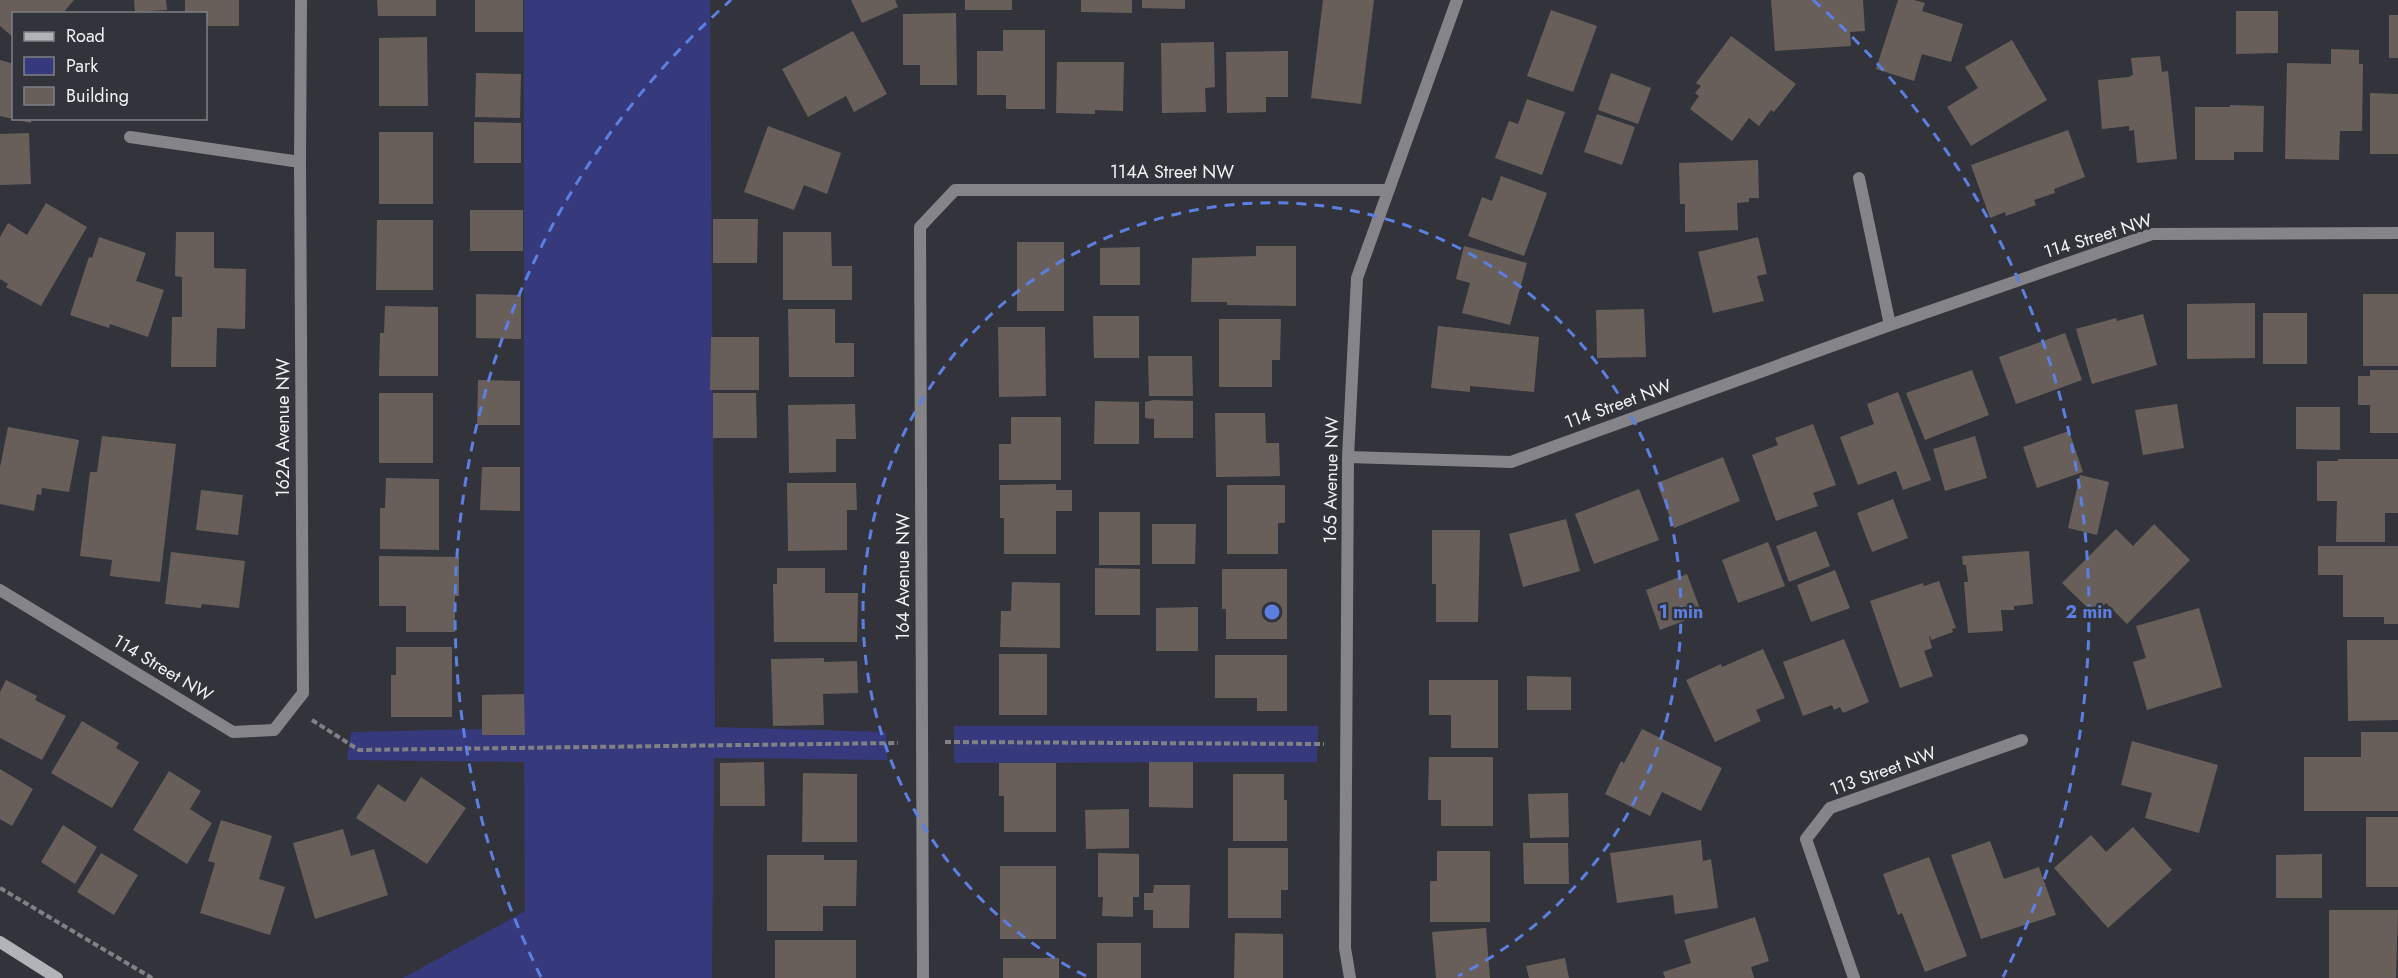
<svg xmlns="http://www.w3.org/2000/svg" width="2398" height="978" font-family="Jost,sans-serif">
<style>
.green{fill:#36397b}
.building{fill:#685f5b}
.lines{fill:none;stroke-linecap:round;stroke-linejoin:round}
.path{stroke:#808187;stroke-width:4;stroke-dasharray:6 3;stroke-linecap:butt}
.minor{stroke:#858589;stroke-width:12}
.secondary{stroke:#b2b3b9;stroke-width:12}
.ring{fill:none;stroke:#5c7fe1;stroke-width:3;stroke-dasharray:10 8}
.labels{text-anchor:middle;dominant-baseline:central;stroke-width:5;stroke-linejoin:round;paint-order:stroke}
.street-label{font-size:18px;fill:#f0f1f5;stroke:#33343b}
.centre{fill:#5c7fe1;stroke:#33343b;stroke-width:3}
.ring-label{font-size:18px;text-anchor:middle;font-weight:bold;fill:#5c7fe1;stroke:#33343b;stroke-width:5;stroke-linejoin:round;paint-order:stroke}
</style>
<rect width="100%" height="100%" fill="#33343b"/>
<path class="green" d="M 524,0 L 710,0 L 715,727 L 886,732 L 887,760 L 714,758 L 712,978 L 403,978 L 525,911 L 524,762 L 347,760 L 351,732 L 524,728 Z
M 954,726 L 1318,726 L 1317,762 L 954,763 Z"/>
<path class="building" d="M 0,0 L 74,0 L 62,14 L 14,14 L 14,38 L 0,26 Z
M 134,0 L 166,0 L 167,10 L 135,12 Z
M 185,0 L 239,0 L 239,26 L 206,26 L 206,14 L 185,14 Z
M 377,0 L 436,0 L 436,16 L 378,16 Z
M 475,0 L 523,0 L 523,32 L 475,32 Z
M 851,0 L 895,0 L 898,7 L 862,23 Z
M 965,0 L 1012,0 L 1012,10 L 965,10 Z
M 1081,0 L 1132,0 L 1132,13 L 1081,12 Z
M 1142,0 L 1185,0 L 1185,9 L 1142,8 Z
M 1323,0 L 1374,0 L 1361,104 L 1311,98 Z
M 1771,0 L 1863,0 L 1865,31 L 1850,32 L 1851,46 L 1775,51 Z
M 1898,0 L 1914,0 L 1925,3 L 1922,11 L 1963,24 L 1951,62 L 1922,54 L 1914,81 L 1876,69 Z
M 1551,10 L 1597,26 L 1573,92 L 1527,76 Z
M 2236,11 L 2278,11 L 2278,53 L 2236,54 Z
M 956,13 L 957,85 L 920,85 L 920,65 L 903,65 L 903,14 Z
M 2389,15 L 2398,15 L 2398,58 L 2389,58 Z
M 1003,30 L 1045,30 L 1045,109 L 1006,109 L 1006,95 L 977,95 L 977,51 L 1003,51 Z
M 853,31 L 887,94 L 854,112 L 846,96 L 808,117 L 782,69 Z
M 1731,36 L 1796,84 L 1774,112 L 1771,110 L 1759,126 L 1749,118 L 1732,141 L 1690,109 L 1699,96 L 1695,93 L 1701,86 L 1696,83 Z
M 427,37 L 428,106 L 379,106 L 379,38 Z
M 2012,40 L 2047,100 L 1971,146 L 1947,107 L 1978,88 L 1965,67 Z
M 1214,42 L 1215,87 L 1205,88 L 1206,112 L 1162,113 L 1161,43 Z
M 2331,49 L 2359,50 L 2359,64 L 2363,64 L 2362,131 L 2340,131 L 2339,160 L 2285,159 L 2287,63 L 2331,64 Z
M 1288,51 L 1288,97 L 1266,97 L 1266,112 L 1227,113 L 1226,52 Z
M 2160,56 L 2162,72 L 2168,71 L 2177,159 L 2137,163 L 2134,130 L 2129,131 L 2129,126 L 2102,129 L 2098,80 L 2129,77 L 2133,75 L 2131,58 Z
M 0,60 L 14,64 L 14,118 L 32,118 L 31,123 L 0,116 Z
M 1057,62 L 1124,62 L 1123,111 L 1095,110 L 1095,114 L 1056,113 Z
M 476,73 L 521,74 L 520,118 L 475,117 Z
M 1611,73 L 1651,88 L 1638,124 L 1598,110 Z
M 2370,93 L 2398,94 L 2398,154 L 2370,154 Z
M 1527,99 L 1565,112 L 1542,175 L 1495,158 L 1509,121 L 1518,124 Z
M 2230,105 L 2264,106 L 2263,152 L 2234,152 L 2234,160 L 2195,160 L 2195,107 L 2230,107 Z
M 1597,114 L 1635,127 L 1622,165 L 1584,152 Z
M 474,122 L 521,123 L 521,163 L 474,163 Z
M 768,126 L 841,153 L 827,194 L 804,185 L 794,210 L 744,192 Z
M 2068,130 L 2085,177 L 2054,189 L 2055,193 L 2034,200 L 2036,205 L 2006,216 L 2005,212 L 1990,218 L 1971,165 Z
M 379,132 L 433,132 L 433,204 L 379,204 Z
M 29,133 L 31,184 L 0,185 L 0,134 Z
M 1758,160 L 1759,198 L 1749,198 L 1749,202 L 1737,203 L 1738,230 L 1685,232 L 1685,204 L 1680,204 L 1679,163 Z
M 1501,176 L 1547,193 L 1524,256 L 1468,236 L 1482,197 L 1492,201 Z
M 46,203 L 87,227 L 41,306 L 6,287 L 8,284 L 0,279 L 0,237 L 8,223 L 27,235 Z
M 470,210 L 523,210 L 523,251 L 470,251 Z
M 713,219 L 758,219 L 757,263 L 713,263 Z
M 377,220 L 433,220 L 433,290 L 376,290 Z
M 176,232 L 214,232 L 214,268 L 246,269 L 245,329 L 217,328 L 216,367 L 171,367 L 172,317 L 182,317 L 182,277 L 175,276 Z
M 783,232 L 831,232 L 832,266 L 852,266 L 852,300 L 783,300 Z
M 99,237 L 146,253 L 136,281 L 164,290 L 148,337 L 110,324 L 109,328 L 70,315 L 89,257 L 92,258 Z
M 1758,237 L 1767,274 L 1757,276 L 1764,301 L 1713,313 L 1698,252 Z
M 1017,242 L 1064,242 L 1064,311 L 1017,311 Z
M 1256,246 L 1296,246 L 1296,306 L 1227,305 L 1227,302 L 1191,302 L 1192,258 L 1256,256 Z
M 1464,246 L 1527,263 L 1510,325 L 1462,313 L 1470,283 L 1456,279 Z
M 1140,247 L 1140,285 L 1100,285 L 1100,248 Z
M 476,294 L 521,295 L 521,339 L 476,338 Z
M 2363,294 L 2398,294 L 2398,366 L 2363,366 Z
M 2255,303 L 2255,358 L 2187,359 L 2187,304 Z
M 385,306 L 438,307 L 438,376 L 379,376 L 380,333 L 384,333 Z
M 788,309 L 835,309 L 835,343 L 854,343 L 854,377 L 789,377 Z
M 1644,309 L 1646,357 L 1597,358 L 1596,310 Z
M 2263,313 L 2307,313 L 2307,364 L 2263,364 Z
M 2143,314 L 2157,365 L 2092,384 L 2076,329 L 2116,318 L 2117,321 Z
M 1093,316 L 1139,316 L 1139,358 L 1094,358 Z
M 1219,319 L 1281,319 L 1280,360 L 1272,360 L 1272,387 L 1219,387 Z
M 1438,326 L 1539,337 L 1534,392 L 1470,386 L 1470,392 L 1431,388 Z
M 998,327 L 1045,327 L 1046,396 L 999,397 Z
M 2065,333 L 2082,380 L 2016,404 L 1999,357 Z
M 711,337 L 759,337 L 759,390 L 710,390 Z
M 1148,356 L 1192,356 L 1193,396 L 1149,396 Z
M 1972,370 L 1989,415 L 1925,440 L 1906,393 Z
M 2370,370 L 2398,370 L 2398,433 L 2370,433 L 2370,405 L 2358,405 L 2358,376 L 2370,376 Z
M 478,380 L 520,381 L 520,425 L 477,425 Z
M 1898,392 L 1931,480 L 1903,490 L 1896,471 L 1858,485 L 1840,437 L 1874,424 L 1867,404 Z
M 379,393 L 433,393 L 433,463 L 379,463 Z
M 713,393 L 756,393 L 757,438 L 713,438 Z
M 1154,400 L 1193,401 L 1193,438 L 1154,438 L 1154,419 L 1145,418 L 1145,402 Z
M 1095,401 L 1139,402 L 1139,444 L 1094,444 Z
M 855,404 L 856,439 L 836,439 L 836,472 L 789,473 L 788,405 Z
M 2177,404 L 2184,448 L 2143,455 L 2135,410 Z
M 2296,407 L 2340,407 L 2340,450 L 2296,449 Z
M 1215,413 L 1265,413 L 1266,443 L 1279,443 L 1280,476 L 1216,477 Z
M 1011,417 L 1061,417 L 1061,480 L 999,480 L 999,444 L 1011,444 Z
M 1813,424 L 1836,485 L 1813,493 L 1818,506 L 1776,521 L 1752,455 L 1778,445 L 1775,438 Z
M 8,427 L 79,440 L 69,492 L 42,488 L 41,495 L 37,494 L 34,511 L 0,504 L 0,467 Z
M 2069,431 L 2083,472 L 2037,488 L 2023,447 Z
M 102,436 L 176,444 L 160,582 L 110,576 L 112,560 L 80,556 L 90,472 L 97,472 Z
M 1975,436 L 1987,478 L 1945,491 L 1933,449 Z
M 1723,457 L 1740,501 L 1674,528 L 1657,483 Z
M 2338,459 L 2398,459 L 2398,513 L 2385,513 L 2385,542 L 2336,542 L 2337,501 L 2317,501 L 2317,461 L 2338,461 Z
M 482,467 L 520,467 L 520,511 L 480,510 Z
M 2080,475 L 2109,482 L 2097,535 L 2068,528 Z
M 386,478 L 439,479 L 439,550 L 380,549 L 380,508 L 385,508 Z
M 787,483 L 856,483 L 857,510 L 847,510 L 847,550 L 788,551 Z
M 1056,484 L 1056,490 L 1072,490 L 1072,511 L 1056,511 L 1056,554 L 1004,554 L 1004,518 L 1000,518 L 1000,485 Z
M 1227,485 L 1285,485 L 1285,523 L 1278,523 L 1278,554 L 1227,554 Z
M 1639,489 L 1659,540 L 1594,564 L 1575,514 Z
M 201,490 L 243,495 L 238,535 L 196,530 Z
M 1893,499 L 1908,538 L 1872,552 L 1857,513 Z
M 1099,512 L 1140,512 L 1140,565 L 1099,565 Z
M 1566,519 L 1580,571 L 1523,587 L 1509,534 Z
M 1152,524 L 1196,524 L 1195,564 L 1152,564 Z
M 2154,524 L 2190,560 L 2127,624 L 2106,603 L 2095,615 L 2062,583 L 2116,529 L 2133,546 Z
M 1432,530 L 1480,530 L 1478,622 L 1436,622 L 1436,584 L 1432,584 Z
M 1816,531 L 1830,566 L 1789,582 L 1776,546 Z
M 1768,542 L 1785,586 L 1738,603 L 1722,560 Z
M 2318,546 L 2398,546 L 2398,624 L 2384,624 L 2384,617 L 2343,617 L 2343,575 L 2318,575 Z
M 2029,551 L 2033,604 L 2014,606 L 2014,610 L 2001,610 L 2003,631 L 1968,633 L 1964,582 L 1968,582 L 1966,565 L 1963,565 L 1962,556 Z
M 171,552 L 245,561 L 239,608 L 202,604 L 201,608 L 165,604 Z
M 379,556 L 459,557 L 459,596 L 455,596 L 455,632 L 406,632 L 406,606 L 379,606 Z
M 777,568 L 825,568 L 825,593 L 858,593 L 857,642 L 774,642 L 773,584 L 777,584 Z
M 1095,568 L 1140,569 L 1140,615 L 1095,615 Z
M 1222,569 L 1287,569 L 1287,639 L 1226,639 L 1226,609 L 1222,609 Z
M 1835,570 L 1850,608 L 1811,622 L 1797,585 Z
M 1687,574 L 1702,614 L 1660,630 L 1646,590 Z
M 1939,581 L 1956,628 L 1952,629 L 1953,632 L 1931,640 L 1930,636 L 1929,637 L 1932,648 L 1924,651 L 1933,676 L 1900,688 L 1870,601 L 1923,583 L 1924,586 Z
M 1012,582 L 1060,583 L 1060,648 L 1000,647 L 1001,611 L 1011,611 Z
M 1198,607 L 1198,651 L 1156,651 L 1156,608 Z
M 2199,608 L 2222,687 L 2147,710 L 2133,662 L 2146,658 L 2136,626 Z
M 1844,639 L 1869,702 L 1843,713 L 1840,707 L 1834,710 L 1832,705 L 1803,716 L 1783,662 Z
M 2347,640 L 2398,640 L 2398,720 L 2348,721 Z
M 396,647 L 452,647 L 452,717 L 391,717 L 391,675 L 396,675 Z
M 1763,649 L 1785,698 L 1756,710 L 1761,721 L 1715,742 L 1686,680 L 1721,664 L 1722,667 Z
M 999,654 L 1047,654 L 1047,715 L 999,715 Z
M 1215,655 L 1287,655 L 1287,711 L 1257,711 L 1257,698 L 1215,698 Z
M 824,658 L 824,662 L 857,661 L 858,693 L 823,694 L 824,725 L 773,726 L 771,659 Z
M 1527,676 L 1571,677 L 1571,710 L 1527,710 Z
M 6,680 L 37,696 L 35,700 L 66,716 L 42,760 L 0,738 L 0,692 Z
M 1429,680 L 1498,680 L 1498,748 L 1451,748 L 1451,715 L 1429,715 Z
M 524,694 L 525,735 L 482,735 L 482,695 Z
M 82,721 L 119,743 L 116,748 L 139,762 L 112,808 L 51,773 Z
M 1642,729 L 1722,768 L 1701,811 L 1662,792 L 1650,816 L 1605,794 L 1621,761 L 1624,763 Z
M 2361,732 L 2398,732 L 2398,811 L 2304,811 L 2304,757 L 2361,757 Z
M 2132,741 L 2218,765 L 2199,833 L 2145,818 L 2152,793 L 2121,785 Z
M 1429,757 L 1493,757 L 1493,826 L 1441,826 L 1441,800 L 1428,800 Z
M 764,762 L 765,806 L 720,806 L 720,763 Z
M 1149,762 L 1193,762 L 1193,808 L 1149,807 Z
M 999,763 L 1056,763 L 1056,832 L 1004,832 L 1004,796 L 999,796 Z
M 0,769 L 33,789 L 12,826 L 0,819 Z
M 169,771 L 201,791 L 190,809 L 212,823 L 187,864 L 133,830 Z
M 803,773 L 857,774 L 857,842 L 802,842 Z
M 1233,774 L 1284,774 L 1284,800 L 1287,800 L 1287,841 L 1233,841 Z
M 421,777 L 466,808 L 427,864 L 356,818 L 378,784 L 405,802 Z
M 1568,793 L 1569,837 L 1530,838 L 1528,794 Z
M 1129,809 L 1129,848 L 1086,849 L 1085,810 Z
M 2366,817 L 2398,817 L 2398,887 L 2366,887 Z
M 221,820 L 272,836 L 259,879 L 285,887 L 270,935 L 200,913 L 215,863 L 208,861 Z
M 63,825 L 97,847 L 75,884 L 41,862 Z
M 2133,827 L 2172,870 L 2108,928 L 2054,868 L 2091,835 L 2106,852 Z
M 343,829 L 351,856 L 374,849 L 388,895 L 315,919 L 293,843 Z
M 1701,840 L 1703,861 L 1711,859 L 1718,908 L 1675,914 L 1673,895 L 1617,903 L 1610,853 Z
M 1990,841 L 2004,879 L 2039,867 L 2056,915 L 1981,939 L 1951,855 Z
M 1523,843 L 1568,843 L 1569,884 L 1524,884 Z
M 1228,848 L 1288,848 L 1288,890 L 1281,890 L 1281,918 L 1228,918 Z
M 1437,851 L 1490,851 L 1490,922 L 1430,922 L 1430,881 L 1437,881 Z
M 101,853 L 138,875 L 114,915 L 77,892 Z
M 1098,853 L 1139,854 L 1139,897 L 1133,897 L 1133,917 L 1102,916 L 1103,897 L 1098,897 Z
M 2322,854 L 2322,898 L 2276,898 L 2276,855 Z
M 767,855 L 824,855 L 824,860 L 857,860 L 856,906 L 823,906 L 823,931 L 767,931 Z
M 1929,857 L 1967,956 L 1925,972 L 1902,913 L 1898,915 L 1883,874 Z
M 1000,866 L 1056,866 L 1056,939 L 1000,939 Z
M 1154,885 L 1190,885 L 1189,928 L 1153,928 L 1153,910 L 1144,910 L 1144,893 L 1153,893 Z
M 2329,910 L 2398,910 L 2396,978 L 2329,978 Z
M 1755,917 L 1769,961 L 1751,967 L 1754,978 L 1665,978 L 1663,972 L 1691,963 L 1684,940 Z
M 1486,928 L 1490,978 L 1436,978 L 1432,932 Z
M 1235,933 L 1283,934 L 1283,978 L 1234,978 Z
M 775,940 L 856,940 L 856,978 L 775,978 Z
M 1097,943 L 1141,943 L 1141,978 L 1097,978 Z
M 1003,958 L 1059,958 L 1059,978 L 1003,978 Z
M 1565,958 L 1569,978 L 1529,978 L 1526,966 Z"/>
<g class="lines">
<path class="path" d="M 312,720 L 359,750 L 898,743
M 945,742 L 1324,744
M 0,888 L 152,978"/>
<path class="minor" d="M 130,137 L 300,162
M 1859,178 L 1890,325
M 1348,457 L 1511,462 L 1890,325 L 2152,234 L 2398,233
M 0,590 L 233,732 L 274,730 L 303,693 L 300,162 L 301,0
M 923,978 L 920,227 L 955,190 L 1389,190
M 1350,978 L 1345,948 L 1348,457 L 1357,278 L 1457,0
M 1854,978 L 1806,839 L 1830,808 L 2022,740"/>
<path class="secondary" d="M 0,942 L 57,978"/>
</g>
<g class="ring">
<path d="M1086 976A409 409 0 1 1 1458 976"/>
<path d="M541 977A817 817 0 0 1 731 0M1813 0A817 817 0 0 1 2003 977"/>
</g>
<g class="labels">
<g class="street-label">
<text x="1172" y="172">114A Street NW</text>
<text transform="translate(2098 236) rotate(-17)">114 Street NW</text>
<text transform="translate(1618 404) rotate(-20)">114 Street NW</text>
<text transform="translate(283 428) rotate(-90)">162A Avenue NW</text>
<text transform="translate(1331 480) rotate(-89)">165 Avenue NW</text>
<text transform="translate(903 577) rotate(-90)">164 Avenue NW</text>
<text transform="translate(163 668) rotate(31)">114 Street NW</text>
<text transform="translate(1883 771) rotate(-20)">113 Street NW</text>
</g>
</g>
<circle cx="1272" cy="612" r="9" class="centre"/>
<g class="ring-label">
<text x="1681" y="618">1 min</text>
<text x="2089" y="618">2 min</text>
</g>
<rect x="12" y="12" width="195" height="108" fill="#33343b" stroke="#7f8085" stroke-width="1.5"/>
<rect x="24" y="32" width="30" height="9" fill="#b2b3b9" stroke="#7f8085" stroke-width="1.5"/>
<text x="66" y="42" font-size="18" fill="#f0f1f5">Road</text>
<rect x="24" y="57" width="30" height="18" fill="#36397b" stroke="#7f8085" stroke-width="1.5"/>
<text x="66" y="72" font-size="18" fill="#f0f1f5">Park</text>
<rect x="24" y="87" width="30" height="18" fill="#685f5b" stroke="#7f8085" stroke-width="1.5"/>
<text x="66" y="102" font-size="18" fill="#f0f1f5">Building</text>
</svg>
